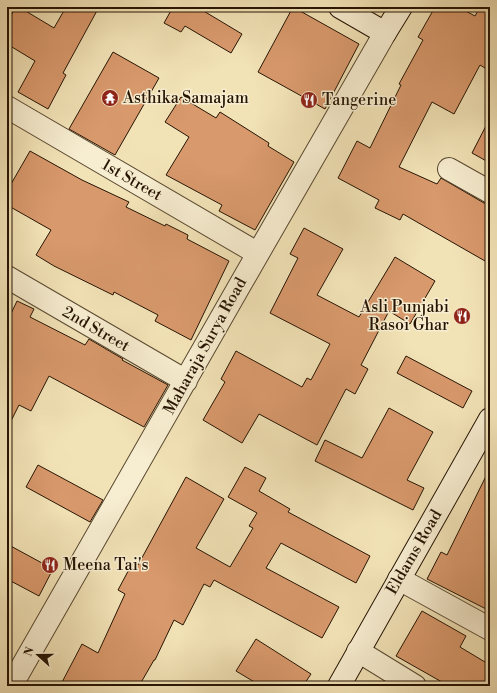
<svg xmlns="http://www.w3.org/2000/svg" width="497" height="693" font-family="'Libre Bodoni',serif">
<style>
.building{fill:#d8996c;stroke:#261403}
.lines{fill:none;stroke-linecap:round;stroke-linejoin:round}
.street-casing{stroke:#594830;stroke-width:24}
.secondary-casing{stroke:#261403;stroke-width:24}
.street{stroke:#f7edd0;stroke-width:22}
.secondary{stroke:#f7edd0;stroke-width:22}
.labels{text-anchor:middle;dominant-baseline:central;stroke-width:3;stroke-linejoin:round;paint-order:stroke}
.poi-label{font-size:16px;fill:#261403;stroke:#f7edd0;text-anchor:start}
.street-label{font-size:16px;fill:#261403;stroke:#f7edd0}
</style>
<rect width="100%" height="100%" fill="#f2e3b7"/>
<filter id="stains"><feTurbulence type="fractalNoise" baseFrequency=".005" numOctaves="4"/><feColorMatrix values="0 0 0 0 .2 0 0 0 0 .09 0 0 0 0 .02 0 0 0 .5 -.17"/></filter>
<radialGradient id="worn" r=".72"><stop offset=".6" stop-color="#630" stop-opacity="0"/><stop offset="1" stop-color="#630" stop-opacity=".3"/></radialGradient>
<path class="building" d="M 16,7 L 19,7 L 54,28 L 66,7 L 99,7 L 63,73 L 66,75 L 48,109 L 18,92 L 35,61 L 7,44 L 7,22 Z
M 173,7 L 197,7 L 242,34 L 231,53 L 185,26 L 181,32 L 164,23 Z
M 293,7 L 359,44 L 325,109 L 258,72 Z
M 435,7 L 458,7 L 475,16 L 480,7 L 490,7 L 490,71 L 480,65 L 454,114 L 432,102 L 399,167 L 437,184 L 441,178 L 484,203 L 490,204 L 490,252 L 485,261 L 403,214 L 400,220 L 375,208 L 379,200 L 338,178 L 357,141 L 370,148 L 401,85 L 399,84 L 423,40 L 418,37 Z
M 113,52 L 159,78 L 115,155 L 69,129 Z
M 181,97 L 216,118 L 220,112 L 269,143 L 268,146 L 294,162 L 255,230 L 219,211 L 222,205 L 166,175 L 189,137 L 165,122 Z
M 490,118 L 490,163 L 472,153 Z
M 30,151 L 82,180 L 129,202 L 126,207 L 165,226 L 166,224 L 188,235 L 187,239 L 229,261 L 191,340 L 155,321 L 158,315 L 114,292 L 113,295 L 54,266 L 36,255 L 51,230 L 7,205 L 7,191 Z
M 304,228 L 343,249 L 317,295 L 359,317 L 395,257 L 435,281 L 410,324 L 389,311 L 361,365 L 368,369 L 355,394 L 346,389 L 317,445 L 259,414 L 242,443 L 203,420 L 225,382 L 221,379 L 236,351 L 302,387 L 307,378 L 311,380 L 330,344 L 270,313 L 298,258 L 290,254 Z
M 17,301 L 34,309 L 30,317 L 85,345 L 89,339 L 123,359 L 122,360 L 168,385 L 144,427 L 49,376 L 31,411 L 19,405 L 7,429 L 7,322 Z
M 406,356 L 472,391 L 463,408 L 397,373 Z
M 389,408 L 433,432 L 407,480 L 424,488 L 413,510 L 315,461 L 325,440 L 362,458 Z
M 38,465 L 103,500 L 90,522 L 26,487 Z
M 245,467 L 266,478 L 259,491 L 290,509 L 288,512 L 370,556 L 356,583 L 281,543 L 266,568 L 339,607 L 322,638 L 214,580 L 210,587 L 204,584 L 183,625 L 174,620 L 155,660 L 154,660 L 139,686 L 60,686 L 82,644 L 98,653 L 125,594 L 118,590 L 133,562 L 138,565 L 186,477 L 224,499 L 196,548 L 230,567 L 253,528 L 249,526 L 257,513 L 228,497 Z
M 490,468 L 490,611 L 427,579 L 441,552 L 447,555 Z
M 7,544 L 53,569 L 39,596 L 7,579 Z
M 422,611 L 466,636 L 460,647 L 490,665 L 490,686 L 449,686 L 396,656 Z
M 256,639 L 311,674 L 303,686 L 261,686 L 236,671 Z"/>
<g class="lines">
<g class="street-casing">
<path id="street" d="M 7,107 L 257,253
M 449,169 L 490,192
M 7,277 L 186,381
M 399,579 L 490,629
M 358,651 L 415,686
M 11,686 C 136,468 259,250 385,33"/>
</g>
<g class="secondary-casing">
<path id="secondary" d="M 340,7 L 385,33 L 401,7
M 339,686 L 490,419"/>
</g>
<use href="#street" class="street"/>
<use href="#secondary" class="secondary"/>
</g>
<defs>
<g id="temple-disc" transform="scale(0.9)"><circle r="9.5" fill="#8f2418" stroke="#f7edd0"/><path d="M0-6L5-2H3V0L6.5 2.5H4V6H1.5V3h-3V6H-4V2.5H-6.5L-3 0V-2H-5Z" fill="#fff"/></g>
<g id="restaurant-disc" transform="scale(0.9)"><circle r="9.5" fill="#8f2418" stroke="#f7edd0"/><path d="M-5-6h1v4h1v-4h1v4h1v-4h1v5L-1.5 .5V6h-2V.5L-5-1ZM5-6V6H3V1.5H1.5Q1.5-4 5-6Z" fill="#fff"/></g>
</defs>
<g fill-rule="evenodd">
<use href="#temple-disc" x="110" y="98"/>
<use href="#restaurant-disc" x="309" y="100"/>
<use href="#restaurant-disc" x="462" y="316"/>
<use href="#restaurant-disc" x="50" y="565"/>
</g>
<g class="labels">
<g class="poi-label">
<text x="123" y="98">Asthika Samajam</text>
<text x="322" y="100">Tangerine</text>
<text x="449" y="307" text-anchor="end">Asli Punjabi<tspan x="449" dy="18">Rasoi Ghar</tspan></text>
<text x="63" y="565">Meena Tai's</text>
</g>
<g class="street-label">
<text transform="translate(132 180) rotate(30)">1st Street</text>
<text transform="translate(96 329) rotate(30)">2nd Street</text>
<text transform="translate(205 346) rotate(-61)">Maharaja Surya Road</text>
<text transform="translate(414 552) rotate(-60)">Eldams Road</text>
</g>
</g>
<rect width="497" height="693" fill="none" stroke="#f2e3b7" stroke-width="24"/>
<rect x="8" y="8" width="481" height="677" fill="none" stroke="#261403" stroke-width="2"/>
<rect x="12" y="12" width="473" height="669" fill="none" stroke="#261403"/>
<g transform="translate(38 655) rotate(291)" stroke="#f7edd0" stroke-width="3" paint-order="stroke">
<path d="M0-3L7 15L0 10L-7 15Z" fill="#261403"/>
<text y="-6" font-size="11" font-weight="bold" text-anchor="middle" fill="#261403">N</text>
</g>
<rect width="100%" height="100%" filter="url(#stains)"/>
<rect width="100%" height="100%" fill="url(#worn)"/>
</svg>
